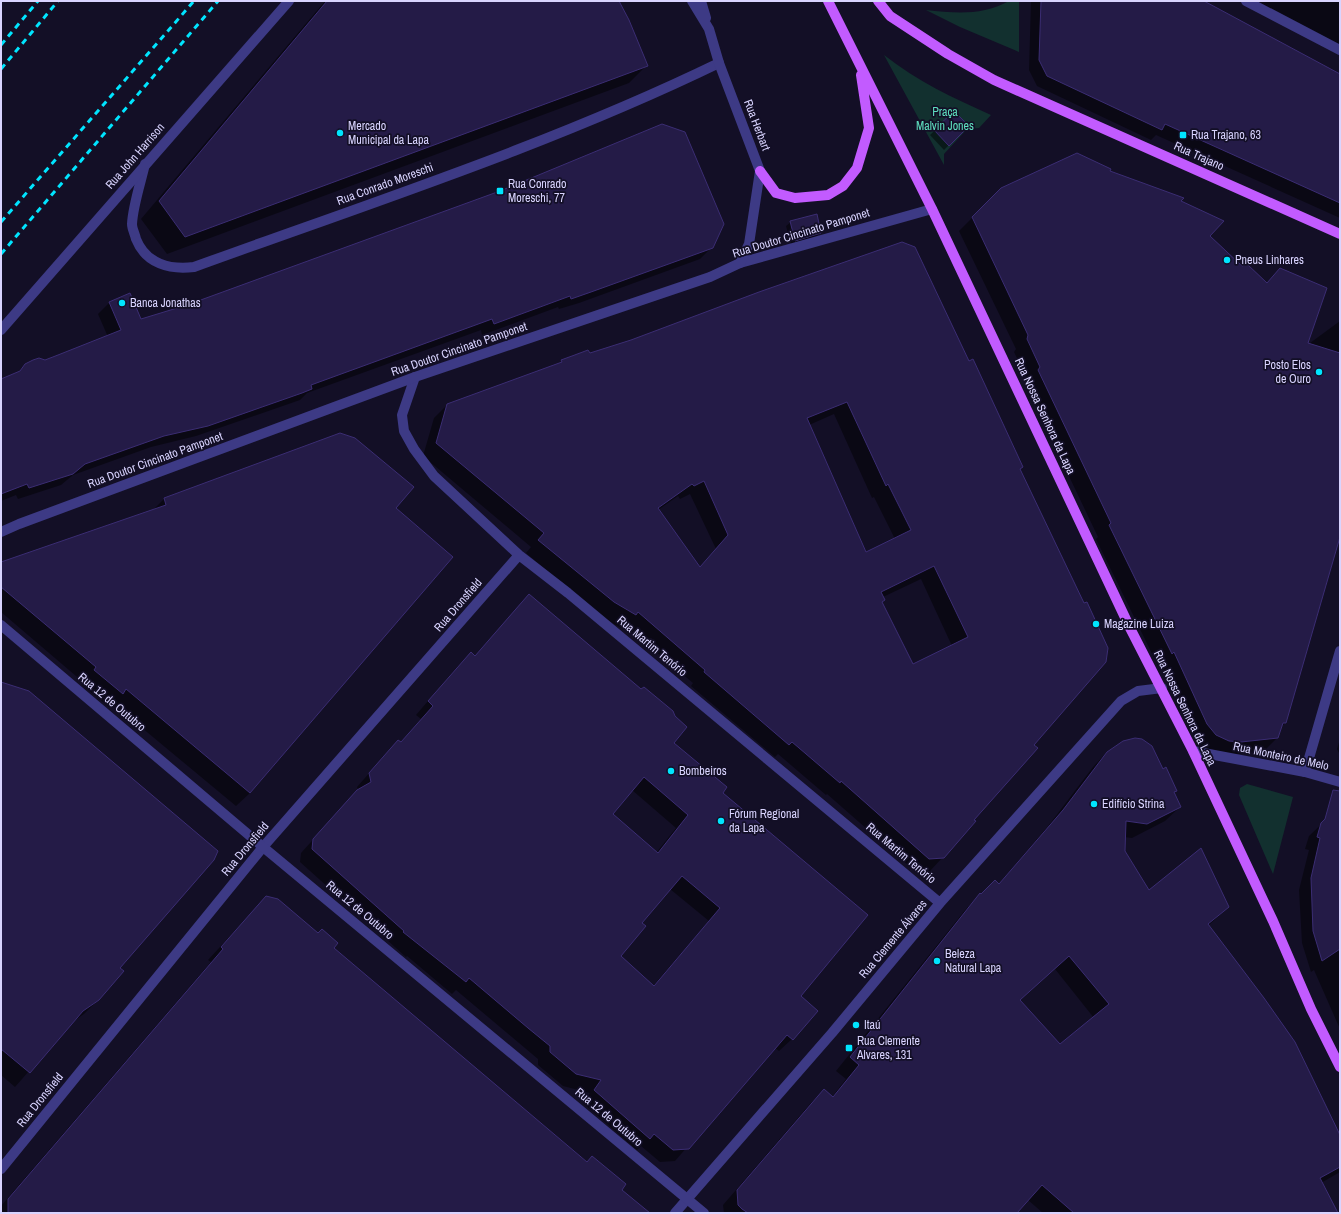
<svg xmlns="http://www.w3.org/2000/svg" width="1341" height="1214" font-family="'Archivo Narrow',sans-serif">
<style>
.green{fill:#12302f}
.shadow{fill:#0007;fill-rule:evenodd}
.building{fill:#241b47;stroke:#3b2d73;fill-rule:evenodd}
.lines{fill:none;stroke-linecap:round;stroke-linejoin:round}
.pedestrian{stroke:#3d3a85;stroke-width:10}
.minor{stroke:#3d3a85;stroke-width:10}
.tertiary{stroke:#3d3a85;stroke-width:10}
.primary{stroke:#c25bff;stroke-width:10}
.rail{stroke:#00e5ff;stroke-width:3;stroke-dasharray:6 5;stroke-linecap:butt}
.poi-dot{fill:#00e5ff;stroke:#130f26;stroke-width:1.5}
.labels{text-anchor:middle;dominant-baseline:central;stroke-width:3.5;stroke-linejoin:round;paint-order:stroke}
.park-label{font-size:12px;fill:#5fe0c0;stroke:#130f26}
.street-label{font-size:12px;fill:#d9d4ff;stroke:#130f26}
.poi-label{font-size:12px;fill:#d9d4ff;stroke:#130f26;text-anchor:start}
</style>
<rect width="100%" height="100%" fill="#130f26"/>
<path class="green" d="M 1009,1 L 1019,1 L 1019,52 L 960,27 L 926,10 C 955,13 982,16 1009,1 Z
M 884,55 C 917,81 953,98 991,115 L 979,128 L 967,129 L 944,154 L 944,165 Z
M 1247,784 L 1293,797 L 1273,874 L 1239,795 L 1240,788 Z"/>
<path class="shadow" d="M 325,1 L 618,1 L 647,65 L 629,83 L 167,254 L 141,219 Z
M 1031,1 L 1200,1 L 1340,74 L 1340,218 L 1156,135 L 1151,140 L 1037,86 L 1029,70 Z
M 1252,1 L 1340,1 L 1340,47 Z
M 954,112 L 968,126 L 944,150 L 930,135 Z
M 1108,171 L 1180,202 L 1306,346 L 1340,321 L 1340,537 L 1285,723 L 1280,728 L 1277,738 L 1264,751 L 1228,755 L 1216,754 L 1203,748 L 1195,737 L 1161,664 L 1158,666 L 1096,539 L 1098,537 L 1025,384 L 1028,381 L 1014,352 L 1016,349 L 959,231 L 1002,188 Z
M 791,222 L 820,233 L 816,237 L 791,244 L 786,226 Z
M 712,247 L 700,259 L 579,303 L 559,309 L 558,307 L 482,335 L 481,330 L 307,393 L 300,400 L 196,436 L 151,447 L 73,475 L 61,485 L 18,499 L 16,495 L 1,501 L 1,381 L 17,374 L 25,365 L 45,361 L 108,337 L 98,314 L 109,303 L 140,321 Z
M 759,293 L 1019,470 L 1033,745 L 943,857 L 930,871 L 916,872 L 827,794 L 826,795 L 778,754 L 775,757 L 691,686 L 693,683 L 624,625 L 621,628 L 600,616 L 526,553 L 531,547 L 423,456 L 434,418 L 447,405 L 559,364 L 562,361 L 589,355 L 631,341 ZM 834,414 L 872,498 L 874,497 L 895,539 L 866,553 L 809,425 ZM 690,494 L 716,549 L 699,568 L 658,510 L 678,496 L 680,499 ZM 921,579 L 952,646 L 912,665 L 882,603 L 884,600 L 883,597 Z
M 340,434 L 250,793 L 236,806 L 112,703 L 109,707 L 81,684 L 83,682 L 1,612 L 1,563 L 153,510 L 164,499 Z
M 529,595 L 722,793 L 799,996 L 792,1039 L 779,1051 L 774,1047 L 675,1161 L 660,1162 L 641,1146 L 637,1150 L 583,1103 L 590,1093 L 563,1086 L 538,1065 L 538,1059 L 456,990 L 452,994 L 407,956 L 406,957 L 300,862 L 301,853 L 358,790 L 357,787 L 386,754 L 398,741 L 400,743 L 421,719 L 416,715 L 458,666 L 471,654 L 474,657 ZM 632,790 L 676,828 L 656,853 L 611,815 ZM 670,889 L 709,921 L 653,986 L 619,956 L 640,923 Z
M 1,683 L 119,968 L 99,999 L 84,1014 L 72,1022 L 15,1087 L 1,1075 Z
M 1340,739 L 1340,755 L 1337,749 Z
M 1107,752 L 1162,770 L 1176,790 L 1174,793 L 1180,807 L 1165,821 L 1132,838 L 1124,837 L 1124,851 L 1149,891 L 1228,907 L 1208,926 L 1340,1137 L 1340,1172 L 1321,1183 L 1337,1213 L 1043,1213 L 1028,1200 L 1017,1213 L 724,1213 L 723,1205 L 810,1104 L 824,1090 L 832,1097 L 846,1079 L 836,1071 L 966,909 L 980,895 L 998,885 L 1049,825 L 1093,767 ZM 1055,969 L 1094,1018 L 1060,1045 L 1019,1001 Z
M 1340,810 L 1340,1029 L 1314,970 L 1311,972 L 1302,943 L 1299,890 L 1309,850 L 1305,849 L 1309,836 L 1331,815 Z
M 266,897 L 332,948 L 621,1190 L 635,1213 L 1,1213 L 1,1206 L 211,962 L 208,960 Z"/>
<path class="building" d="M 327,1 L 619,1 L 629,20 L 648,66 L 185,237 L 159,201 Z
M 1041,1 L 1204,1 L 1340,74 L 1340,203 L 1165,124 L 1162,130 L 1047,76 L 1039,60 Z
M 954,111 L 969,126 L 949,146 L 934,130 Z
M 662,124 L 685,132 L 724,224 L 713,248 L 591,292 L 571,299 L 570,296 L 494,324 L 492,319 L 311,385 L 312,389 L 302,393 L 208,426 L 164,436 L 85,464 L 73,474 L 29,488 L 27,484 L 1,494 L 1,379 L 20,371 L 25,364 L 33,360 L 39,358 L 45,360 L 58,355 L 121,330 L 109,302 L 130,293 L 141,319 L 187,305 L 500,191 Z
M 1077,153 L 1111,169 L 1110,171 L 1184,198 L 1181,201 L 1224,221 L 1210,236 L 1242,266 L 1247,264 L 1267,283 L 1280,268 L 1327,288 L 1308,343 L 1340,353 L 1340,537 L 1286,723 L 1283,723 L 1278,738 L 1241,742 L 1229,741 L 1216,735 L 1207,724 L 1174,652 L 1172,654 L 1109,525 L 1111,523 L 1038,370 L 1040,367 L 1027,339 L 1028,335 L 972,217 L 1001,188 Z
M 817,214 L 821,233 L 795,241 L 790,221 Z
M 902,242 L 915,247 L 969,361 L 973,359 L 1023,467 L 1020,469 L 1084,603 L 1087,602 L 1108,648 L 1106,662 L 1034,745 L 1038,748 L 974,820 L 976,821 L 944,858 L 929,859 L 841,781 L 840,783 L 792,742 L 789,745 L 704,672 L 705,670 L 638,612 L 636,615 L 614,602 L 538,540 L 544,533 L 436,443 L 447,404 L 562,362 L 561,360 L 572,356 L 588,350 L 590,353 L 631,340 L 759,292 ZM 847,402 L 886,486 L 888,484 L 911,530 L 866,552 L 807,418 ZM 704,481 L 728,535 L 700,567 L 658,508 L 692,484 L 694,486 ZM 934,566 L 968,637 L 913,664 L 882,602 L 885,600 L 881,592 Z
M 340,433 L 355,438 L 414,487 L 396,508 L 453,557 L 250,793 L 126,689 L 123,694 L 94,670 L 96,667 L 1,587 L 1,562 L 166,505 L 164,498 Z
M 529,594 L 641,689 L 644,687 L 673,711 L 675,716 L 687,727 L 674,743 L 727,787 L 723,793 L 868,915 L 801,996 L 818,1011 L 793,1040 L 787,1035 L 689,1149 L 673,1150 L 654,1134 L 650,1139 L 594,1090 L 601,1080 L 576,1074 L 550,1052 L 550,1046 L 528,1028 L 469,978 L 466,982 L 403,932 L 404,931 L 312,849 L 313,839 L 357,790 L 371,782 L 369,773 L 398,740 L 401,742 L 433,706 L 428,701 L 471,652 L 475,656 ZM 644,777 L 688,815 L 658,853 L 613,814 ZM 682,876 L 720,908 L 654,986 L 621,956 L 646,926 L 642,923 Z
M 1,682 L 29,691 L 218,851 L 214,860 L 120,968 L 124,971 L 99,1000 L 83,1011 L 30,1073 L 1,1049 Z
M 1135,738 L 1142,739 L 1152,746 L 1163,769 L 1166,767 L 1177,791 L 1174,792 L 1181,807 L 1147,824 L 1126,821 L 1125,851 L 1149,890 L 1201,848 L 1229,907 L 1208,924 L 1264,998 L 1295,1042 L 1340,1135 L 1340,1167 L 1320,1178 L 1338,1213 L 1074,1213 L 1042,1185 L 1017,1213 L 748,1213 L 742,1209 L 738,1205 L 737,1190 L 824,1089 L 833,1097 L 859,1065 L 850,1057 L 980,893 L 981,894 L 995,880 L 999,884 L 1063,810 L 1107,752 L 1123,741 ZM 1069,956 L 1109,1004 L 1060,1044 L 1020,1000 Z
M 1333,790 L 1340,791 L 1340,949 L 1322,961 L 1313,931 L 1311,878 L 1320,838 L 1317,837 L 1321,823 L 1325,819 Z
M 266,896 L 278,899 L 318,933 L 322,929 L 338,943 L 334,948 L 587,1162 L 592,1156 L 626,1184 L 622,1190 L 650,1213 L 8,1213 L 8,1199 L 223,949 L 221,947 Z"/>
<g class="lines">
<path class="pedestrian" d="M 740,263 L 932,209"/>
<path class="minor" d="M 1246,1 L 1340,50
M 145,164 C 141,182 133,205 132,224 C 132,229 135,234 136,239 C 146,264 170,270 194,267 C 370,203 550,145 719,63
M 415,377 L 402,415 L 404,431 L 414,449 L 434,476 L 519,555 L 568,593 L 940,903
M 1305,772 L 1340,651
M 1,1169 L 263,847 L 519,555
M 675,1213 L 832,1033 L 940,903 L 1121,701 L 1138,691 L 1162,688"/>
<path class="tertiary" d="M 701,1 L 706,18
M 1,330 L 289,1
M 1,532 L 19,524 L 415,377 L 710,277 L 740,263 L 749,244 L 760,171 L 719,63 L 709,29 L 692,1
M 1,625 L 263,847 L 704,1213
M 1193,751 L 1305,772 L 1340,782"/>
<path class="primary" d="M 828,1 L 932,209 L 1130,628 L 1193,751 L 1273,921 L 1311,1009 L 1340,1067
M 878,1 L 890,16 L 948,54 L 994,80 L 1340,234
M 760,171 L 776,193 L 795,198 L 828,195 L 843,186 L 857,168 L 869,128 L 861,75"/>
<path class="rail" d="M 1,45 L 38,1
M 1,69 L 58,1
M 1,222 L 194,1
M 1,254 L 218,1"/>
</g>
<g class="poi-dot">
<circle cx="340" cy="133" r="4"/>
<rect x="1179" y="131" width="8" height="8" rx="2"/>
<rect x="496" y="187" width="8" height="8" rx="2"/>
<circle cx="1227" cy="260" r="4"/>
<circle cx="122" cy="303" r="4"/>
<circle cx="1319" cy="372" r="4"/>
<circle cx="1096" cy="624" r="4"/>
<circle cx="671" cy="771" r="4"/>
<circle cx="1094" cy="804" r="4"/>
<circle cx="721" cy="821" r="4"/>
<circle cx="937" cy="961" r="4"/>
<circle cx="856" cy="1025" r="4"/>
<rect x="845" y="1044" width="8" height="8" rx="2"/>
</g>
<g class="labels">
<g class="park-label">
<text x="945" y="112">Praça<tspan x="945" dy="14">Malvin Jones</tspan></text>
</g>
<g class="street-label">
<text transform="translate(757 125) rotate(69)">Rua Herbart</text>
<text transform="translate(135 156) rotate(-49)">Rua John Harrison</text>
<text transform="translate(1199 156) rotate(24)">Rua Trajano</text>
<text transform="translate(385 184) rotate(-20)">Rua Conrado Moreschi</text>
<text transform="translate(801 233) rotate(-17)">Rua Doutor Cincinato Pamponet</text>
<text transform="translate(459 349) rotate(-19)">Rua Doutor Cincinato Pamponet</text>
<text transform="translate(1045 416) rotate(65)">Rua Nossa Senhora da Lapa</text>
<text transform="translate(155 460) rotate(-20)">Rua Doutor Cincinato Pamponet</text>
<text transform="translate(458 605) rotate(-49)">Rua Dronsfield</text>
<text transform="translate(652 646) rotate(40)">Rua Martim Tenório</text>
<text transform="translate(112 702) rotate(40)">Rua 12 de Outubro</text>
<text transform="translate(1185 708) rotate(64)">Rua Nossa Senhora da Lapa</text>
<text transform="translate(1281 756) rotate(12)">Rua Monteiro de Melo</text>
<text transform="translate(245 849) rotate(-50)">Rua Dronsfield</text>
<text transform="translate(901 853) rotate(40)">Rua Martim Tenório</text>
<text transform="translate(360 910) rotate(40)">Rua 12 de Outubro</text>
<text transform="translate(893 939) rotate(-50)">Rua Clemente Álvares</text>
<text transform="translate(40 1100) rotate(-51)">Rua Dronsfield</text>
<text transform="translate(609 1117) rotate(40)">Rua 12 de Outubro</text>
</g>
<g class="poi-label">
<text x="348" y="126">Mercado<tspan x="348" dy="14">Municipal da Lapa</tspan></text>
<text x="1191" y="135">Rua Trajano, 63</text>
<text x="508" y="184">Rua Conrado<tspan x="508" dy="14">Moreschi, 77</tspan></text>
<text x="1235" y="260">Pneus Linhares</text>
<text x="130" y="303">Banca Jonathas</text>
<text x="1311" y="365" text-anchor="end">Posto Elos<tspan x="1311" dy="14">de Ouro</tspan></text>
<text x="1104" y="624">Magazine Luiza</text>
<text x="679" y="771">Bombeiros</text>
<text x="1102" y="804">Edifício Strina</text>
<text x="729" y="814">Fórum Regional<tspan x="729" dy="14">da Lapa</tspan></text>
<text x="945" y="954">Beleza<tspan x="945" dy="14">Natural Lapa</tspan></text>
<text x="864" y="1025">Itaú</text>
<text x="857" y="1041">Rua Clemente<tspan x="857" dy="14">Alvares, 131</tspan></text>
</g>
</g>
<rect width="1341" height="1214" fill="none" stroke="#d9d4ff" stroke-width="4"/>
</svg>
